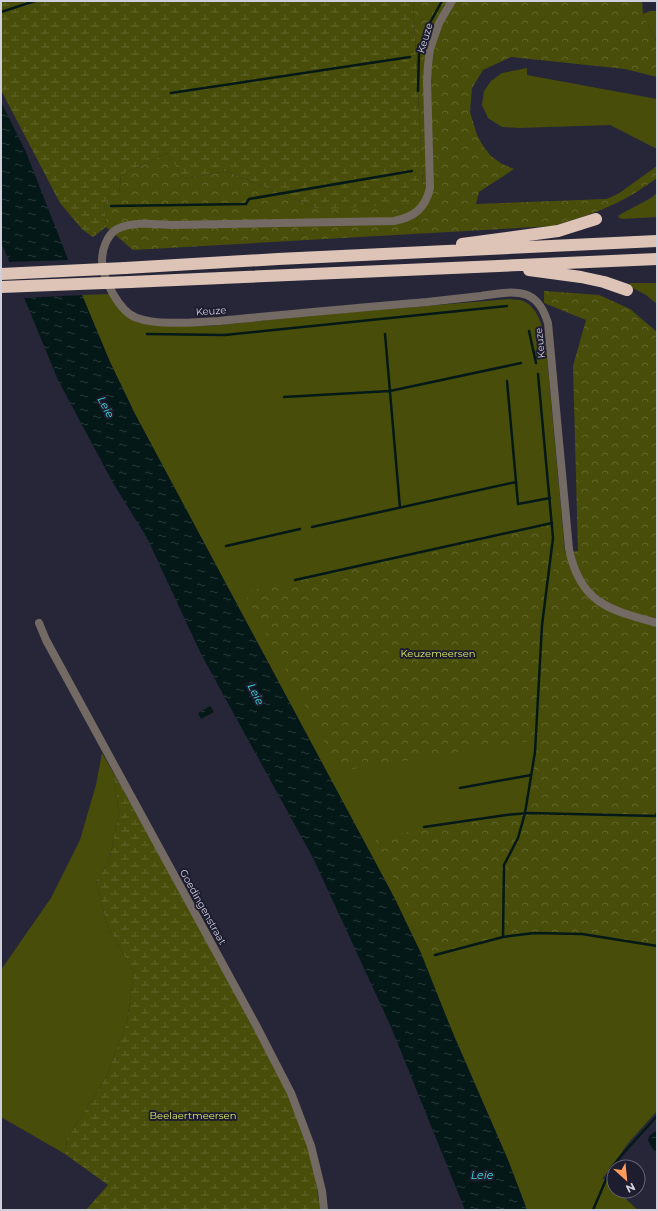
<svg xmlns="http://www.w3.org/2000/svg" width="658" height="1211" font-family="Montserrat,sans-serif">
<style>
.grass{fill:#484e09}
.forest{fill:url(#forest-crowns)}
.wetland{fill:url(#wetland-marsh)}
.water{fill:url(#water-ripples)}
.pier{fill:#272639}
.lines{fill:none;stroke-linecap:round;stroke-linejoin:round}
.stream{stroke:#051818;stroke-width:2.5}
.minor{stroke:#746a64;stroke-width:8}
.motorway{stroke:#dec4b7;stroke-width:12}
.motorway-bridge{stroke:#dec4b7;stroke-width:12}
.labels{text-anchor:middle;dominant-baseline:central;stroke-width:4;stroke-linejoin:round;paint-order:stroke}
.street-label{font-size:10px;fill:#d0d0dd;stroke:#1e1c2f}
.park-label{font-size:10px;fill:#dae963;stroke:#1e1c2f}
.water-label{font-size:11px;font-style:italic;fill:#3fddde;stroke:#1e1c2f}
</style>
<defs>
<pattern id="forest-crowns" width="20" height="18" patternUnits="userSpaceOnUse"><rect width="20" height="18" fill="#484e09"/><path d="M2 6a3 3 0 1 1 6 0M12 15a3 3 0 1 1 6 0" fill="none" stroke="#61662c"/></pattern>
<pattern id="wetland-marsh" width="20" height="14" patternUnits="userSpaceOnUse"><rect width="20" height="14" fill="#484e09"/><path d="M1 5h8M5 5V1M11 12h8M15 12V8" fill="none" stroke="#61662c"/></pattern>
<pattern id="water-ripples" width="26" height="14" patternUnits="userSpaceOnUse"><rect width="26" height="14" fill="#051818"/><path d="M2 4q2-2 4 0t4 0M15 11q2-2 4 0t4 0" fill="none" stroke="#283939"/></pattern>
</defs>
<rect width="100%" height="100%" fill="#272639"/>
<path class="grass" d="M 650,11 L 657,11 L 657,43 L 643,14 Z
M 527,68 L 527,75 L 657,99 L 657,149 L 610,125 L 519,128 L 502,127 L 488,118 L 482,105 L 484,91 L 491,81 L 502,73 Z
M 657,193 L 657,217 L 622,219 L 618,217 L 619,215 L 651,198 Z
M 630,283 L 657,283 L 657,304 L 646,295 L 629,286 Z
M 110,294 C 120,313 129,323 152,325 L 210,326 L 317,315 L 510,299 C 514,300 520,299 523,301 C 537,307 541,323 545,336 L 565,553 L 555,553 L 657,641 L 657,1111 L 629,1142 L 603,1178 L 614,1189 L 614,1191 L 617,1191 L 638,1210 L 527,1210 L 508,1160 L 395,899 L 135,414 L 110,362 L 82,295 Z
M 102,753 L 113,772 L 119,813 L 109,862 L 96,881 L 108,928 L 134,972 L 127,1022 L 106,1077 L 67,1139 L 65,1154 L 1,1117 L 1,970 L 51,898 L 80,840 L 96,785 Z"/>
<path class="forest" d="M 413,1 L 642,1 L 643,14 L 657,43 L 657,77 L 625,69 L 511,57 L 483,70 L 472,88 L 470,112 L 477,135 L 483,146 L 491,156 L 502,164 L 514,169 L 479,192 L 476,204 L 606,199 L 618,194 L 657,166 L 657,178 C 643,188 628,198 612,205 C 593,214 573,220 553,226 L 133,250 L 106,227 L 104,203 L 119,195 L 121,175 L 167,153 L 184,179 L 226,171 L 321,210 L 423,185 Z
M 544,291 L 599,295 L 630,309 L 657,332 L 657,780 L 647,815 L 657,817 L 657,946 L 582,934 L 534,933 L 503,937 L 430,956 L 375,838 L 506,815 L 524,813 L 535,752 L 536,740 L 340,771 L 244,592 L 552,523 L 553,538 L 542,631 L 549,632 L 555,553 L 565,553 L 578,551 L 573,366 L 586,320 L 544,303 Z"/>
<path class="wetland" d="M 1,1 L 413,1 L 423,185 L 408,203 L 321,210 L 226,171 L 184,179 L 167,153 L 121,175 L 119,195 L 104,203 L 106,227 L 93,237 L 82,229 L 60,203 L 1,90 Z
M 113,772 L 179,888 L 294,1105 L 314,1166 L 320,1210 L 86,1210 L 108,1185 L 65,1154 L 67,1139 L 106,1077 L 127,1022 L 134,972 L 108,928 L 96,881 L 109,862 L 119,813 Z"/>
<path class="water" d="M 1,102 L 26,152 L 82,295 L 110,362 L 135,414 L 395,899 L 421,953 L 454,1036 L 508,1160 L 527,1210 L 465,1210 L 391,1027 L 313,858 L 201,654 L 147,538 L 113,483 L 58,380 L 1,242 Z
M 210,706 L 214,712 L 201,719 L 198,713 Z
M 657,1130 L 657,1153 L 652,1148 L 648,1140 L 649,1136 Z"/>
<path class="pier" d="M 70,260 L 84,295 L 22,298 L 7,262 Z"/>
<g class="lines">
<path class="stream" d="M 1,12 L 35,1
M 418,91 L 419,52 L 427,28 L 442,1
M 171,93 L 410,57
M 111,206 L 246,204 L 249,199 L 412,171
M 529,331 L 536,363
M 147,334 L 225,335 L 507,306
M 385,334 L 400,508
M 507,381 L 518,504 L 550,498
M 284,397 L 390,391 L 521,363
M 312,527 L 516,482
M 226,546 L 300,529
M 295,580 L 552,523
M 460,788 L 531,775
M 424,827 L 506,815 L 529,813 L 656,816 L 657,813
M 503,937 L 534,933 L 582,934 L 657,946
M 435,955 L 503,937 L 504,865 L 518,838 L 525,813 L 535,752 L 542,625 L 553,538 L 538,374
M 593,1210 L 611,1168 L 628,1148 L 657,1116"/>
<path class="minor" d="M 452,1 L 439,23 L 430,49 L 428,65 L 427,81 L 430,188 C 425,209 414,217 394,221 L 171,225 C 154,224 133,221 117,229 C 107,235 102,249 102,261 C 103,279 119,312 137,318 C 159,326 195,322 219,321 C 288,314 358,308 427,302 C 445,300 463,298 481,296 C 495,294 513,290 527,295 C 539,300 544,311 548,323 L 569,549 C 580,603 609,610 657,623
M 39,623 L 46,640 L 257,1027 L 291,1093 L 311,1146 L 322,1191 L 324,1210"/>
<path class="motorway" d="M 462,244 L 558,231 L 596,219
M 125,268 L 278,259 L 657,241
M 529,270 L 581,277 L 604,282 L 627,290
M 130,282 L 657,259"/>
<path class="motorway-bridge" d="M 1,274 L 125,268
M 1,287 L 130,282"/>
</g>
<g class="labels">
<g class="street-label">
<text transform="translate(425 38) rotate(-73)">Keuze</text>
<text transform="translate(211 311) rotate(-4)">Keuze</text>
<text transform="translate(540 343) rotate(-96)">Keuze</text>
<text transform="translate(203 907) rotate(61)">Goedingenstraat</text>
</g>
<g class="park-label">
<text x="438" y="653">Keuzemeersen</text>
<text x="193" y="1115">Beelaertmeersen</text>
</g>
<g class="water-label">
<text transform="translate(106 407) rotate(62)">Leie</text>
<text transform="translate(256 694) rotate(63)">Leie</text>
<text x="482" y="1175">Leie</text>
</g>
</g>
<rect width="658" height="1211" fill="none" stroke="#d0d0dd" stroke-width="4"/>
<g transform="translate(626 1179) rotate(153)"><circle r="19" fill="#1e1c2f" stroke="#656475"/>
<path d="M0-3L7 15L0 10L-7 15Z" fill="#ff9b5a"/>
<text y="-6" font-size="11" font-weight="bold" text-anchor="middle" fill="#d0d0dd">N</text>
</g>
</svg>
